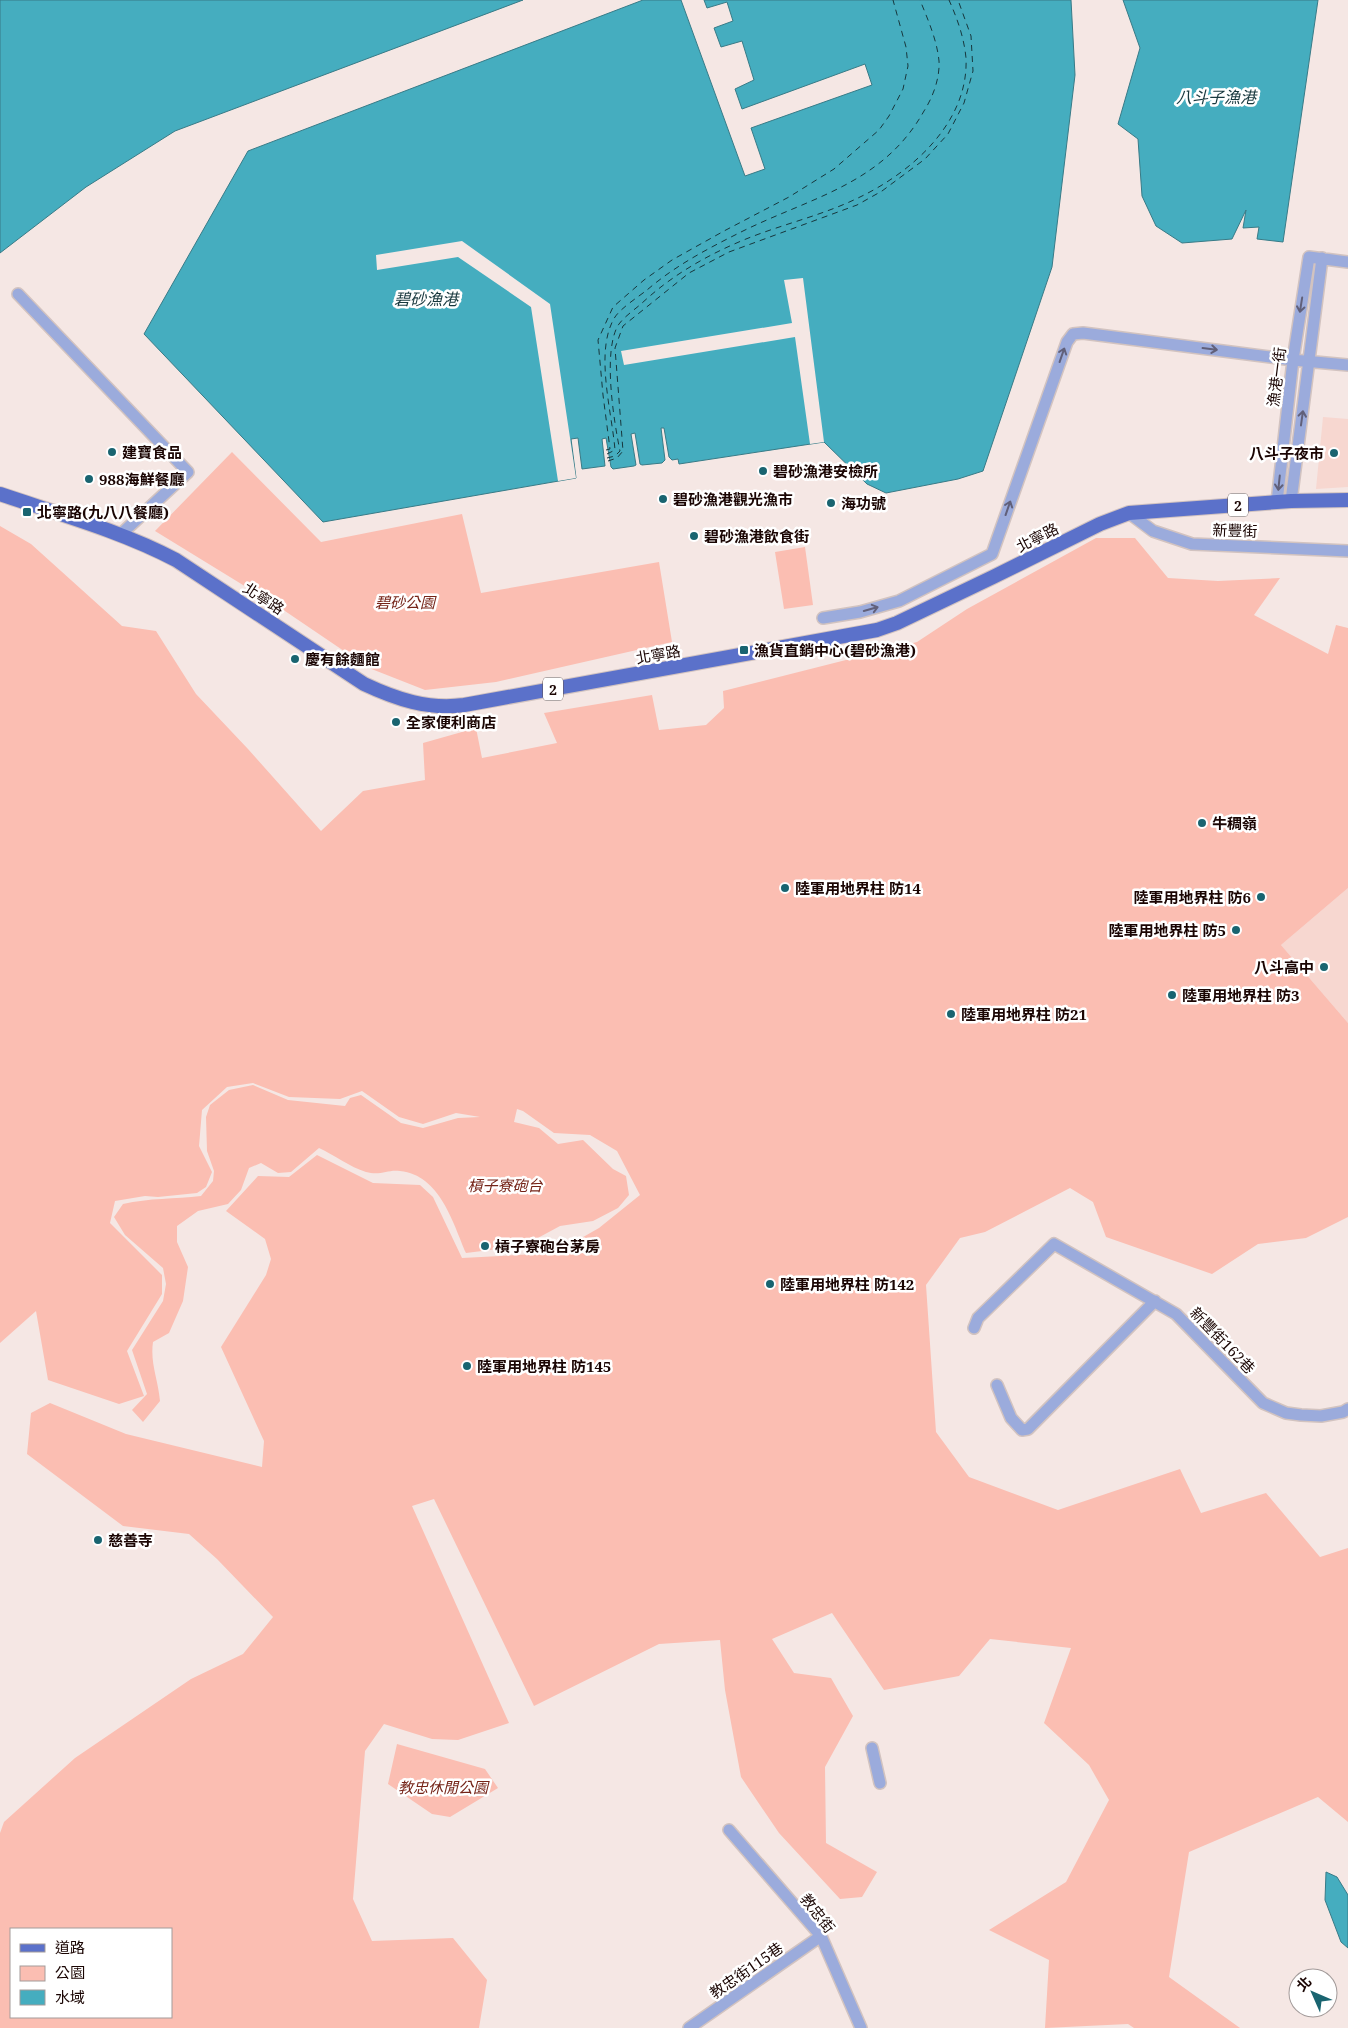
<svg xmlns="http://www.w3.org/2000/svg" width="1348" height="2028" font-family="'Noto Serif','Noto Sans TC',serif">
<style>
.built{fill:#f7d7d0}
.green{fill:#fbbeb2;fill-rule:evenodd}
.water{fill:#45adbf;stroke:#387b87}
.pier{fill:#f5e7e4}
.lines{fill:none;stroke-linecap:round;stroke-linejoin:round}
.ferry{stroke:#17373d;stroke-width:1;stroke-dasharray:6 5;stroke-linecap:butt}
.minor-casing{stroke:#d2c3c0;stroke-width:14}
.major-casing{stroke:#d2c3c0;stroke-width:16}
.minor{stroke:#9babdc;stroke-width:11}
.major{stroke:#5b71ca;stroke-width:14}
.oneway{stroke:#61607a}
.poi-dot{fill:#196470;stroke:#fff;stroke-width:2}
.labels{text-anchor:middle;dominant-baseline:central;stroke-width:5;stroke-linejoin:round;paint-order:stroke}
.shield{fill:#fff;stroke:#5f504f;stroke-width:1}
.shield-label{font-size:14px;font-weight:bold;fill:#1a0503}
.street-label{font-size:15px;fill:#1a0503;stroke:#fff}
.poi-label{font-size:15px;font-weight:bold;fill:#1a0503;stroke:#fff;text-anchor:start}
.park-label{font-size:15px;font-style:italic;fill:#752418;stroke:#fff}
.water-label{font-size:16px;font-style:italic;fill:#17373d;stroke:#fff}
</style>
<rect width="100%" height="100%" fill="#f5e7e4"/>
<path class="built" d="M 1323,417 L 1348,419 L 1348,487 L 1316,489 Z
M 1348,888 L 1348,1023 L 1281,945 Z"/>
<path class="green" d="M 232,452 L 321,542 L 462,514 L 481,593 L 659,562 L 672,642 L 496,682 L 425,690 L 369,668 L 282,609 L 155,531 Z
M 0,526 L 31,544 L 122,626 L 156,631 L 196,694 L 248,749 L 321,831 L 363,791 L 425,780 L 423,743 L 476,728 L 482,758 L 557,743 L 544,713 L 652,695 L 659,730 L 706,725 L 724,708 L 723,691 L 917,642 L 967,609 L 1096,538 L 1135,538 L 1168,578 L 1218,581 L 1280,578 L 1254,615 L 1328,654 L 1336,625 L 1348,628 L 1348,888 L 1281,945 L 1348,1023 L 1348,1217 L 1306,1238 L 1258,1244 L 1212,1274 L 1106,1237 L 1093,1202 L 1070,1188 L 985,1232 L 960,1238 L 926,1285 L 936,1432 L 969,1477 L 1058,1510 L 1180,1469 L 1201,1513 L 1266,1493 L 1320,1557 L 1348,1548 L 1348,1822 L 1318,1797 L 1189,1852 L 1169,1977 L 1240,2028 L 1134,2028 L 1128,2024 L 1045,2028 L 1049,1960 L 989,1930 L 1066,1882 L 1109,1800 L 1089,1765 L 1044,1723 L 1071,1648 L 990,1639 L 959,1676 L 884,1690 L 832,1613 L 772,1639 L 794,1673 L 831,1678 L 853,1716 L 825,1767 L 826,1843 L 877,1872 L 862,1897 L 840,1899 L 779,1833 L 741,1777 L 725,1690 L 720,1640 L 659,1644 L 534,1706 L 434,1499 L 412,1506 L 509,1723 L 458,1740 L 432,1739 L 384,1724 L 365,1751 L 353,1899 L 372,1941 L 453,1938 L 487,1980 L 479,2028 L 0,2028 L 0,1833 L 4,1822 L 75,1758 L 191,1679 L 243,1654 L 273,1617 L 217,1559 L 189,1534 L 123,1526 L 27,1454 L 31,1413 L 50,1403 L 126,1434 L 262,1467 L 264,1441 L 221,1347 L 266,1275 L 271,1259 L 265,1239 L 226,1211 L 258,1176 L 289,1177 L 317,1155 L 373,1183 L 420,1185 L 433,1197 L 462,1258 L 555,1253 L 599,1228 L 640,1195 L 617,1151 L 590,1135 L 554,1133 L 523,1111 L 517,1109 L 514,1122 L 539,1128 L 558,1144 L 583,1140 L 613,1169 L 626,1176 L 629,1195 L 618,1208 L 593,1221 L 560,1226 L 523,1246 L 466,1253 C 453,1223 440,1175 400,1171 C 388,1169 381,1176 366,1172 C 350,1167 334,1155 319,1148 L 291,1172 L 278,1173 L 261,1163 L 249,1168 L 241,1190 L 228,1204 L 198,1211 L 177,1226 L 177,1242 L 188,1267 L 183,1301 L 169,1333 L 153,1342 C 150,1363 158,1379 160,1401 L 143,1422 L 132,1410 L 147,1394 L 132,1350 L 163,1301 L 166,1284 L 163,1268 L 125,1235 L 114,1217 L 123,1204 C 149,1198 175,1199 201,1196 L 213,1181 L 214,1171 L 207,1151 L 206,1117 L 210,1105 L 229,1090 L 253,1085 L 288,1100 L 345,1106 L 350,1098 L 361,1095 L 401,1123 L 423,1128 L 458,1118 L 480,1117 L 456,1113 L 423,1124 L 399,1117 L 362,1091 L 340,1099 L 289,1097 L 253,1083 L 227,1087 L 202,1110 L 199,1146 L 212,1172 L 206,1187 L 197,1193 L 158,1197 L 145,1196 L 115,1201 L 110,1223 L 162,1275 L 162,1294 L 127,1351 L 144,1396 L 119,1404 L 48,1380 L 36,1311 L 0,1343 ZM 11,1929 L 171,1929 L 171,2017 L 11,2017 Z
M 805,547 L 813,605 L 784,609 L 775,552 Z
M 397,1744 L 485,1769 L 498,1788 L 450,1817 L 432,1814 L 388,1784 Z"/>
<path class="water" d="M 0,0 L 523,0 L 175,131 L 86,187 L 0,253 Z
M 643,0 L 681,0 L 745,176 L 765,169 L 751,128 L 872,85 L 865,64 L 742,109 L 735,89 L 754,80 L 742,41 L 721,47 L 714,28 L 733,21 L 727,2 L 707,8 L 704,0 L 1071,0 L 1075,75 L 1052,267 L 983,471 L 958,479 L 886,493 L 867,484 L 824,442 L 679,464 L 678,459 L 672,460 L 669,457 L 664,428 L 661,428 L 665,460 L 662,463 L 642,465 L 640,464 L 635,433 L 631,434 L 636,465 L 634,466 L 613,469 L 611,467 L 606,438 L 602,439 L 605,466 L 582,469 L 578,438 L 571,439 L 576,478 L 323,522 L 144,334 L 248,151 Z
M 1123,0 L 1318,0 L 1283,242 L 1257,239 L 1259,227 L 1243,228 L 1246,210 L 1232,239 L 1182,243 L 1156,226 L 1142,196 L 1138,139 L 1118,124 L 1140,48 Z
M 1326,1872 L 1337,1877 L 1348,1895 L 1348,1948 L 1341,1942 L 1325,1900 Z"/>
<path class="pier" d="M 462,241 L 550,304 L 576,478 L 558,481 L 531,307 L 458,257 L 377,270 L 376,255 Z
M 803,278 L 824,442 L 810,444 L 795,337 L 624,365 L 621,351 L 792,323 L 784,280 Z"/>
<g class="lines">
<path class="ferry" d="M 606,450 L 610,449 L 603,395 L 598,340 L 613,307 L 644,280 L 672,260 L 724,231 L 789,197 L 834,169 L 879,130 L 889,116 L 903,89 L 908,66 L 906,47 L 893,0
M 607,454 L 615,450 C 612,412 594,350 615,317 C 621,308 638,297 647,290 C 676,265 709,248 743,231 C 812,197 883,184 924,111 C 933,97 940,78 939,61 C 937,40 928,20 920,0
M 607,458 L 615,456 L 620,451 C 614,422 602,349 619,324 C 624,317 634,310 641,304 C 672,275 707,255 746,239 C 783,224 824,215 860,197 C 912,172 969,122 966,58 C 964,37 957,18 949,0
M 608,461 L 617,458 L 623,451 L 615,348 L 623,326 L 689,273 L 729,252 L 857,205 L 882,191 L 925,159 L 948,134 L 964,103 L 973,71 L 971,36 L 958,0"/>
<g class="minor-casing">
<path id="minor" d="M 18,294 L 188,472 L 120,535
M 1291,501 L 1322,258
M 1277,502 L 1293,360 L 1309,257 L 1348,262
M 1129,513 L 1153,531 L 1192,544 L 1348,551
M 823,618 L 860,612 L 899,601 L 992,554 L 1067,342 L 1073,334 L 1083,333 L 1293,360 L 1348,365
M 974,1328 L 978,1318 L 1054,1244 L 1176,1314 L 1263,1403 L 1286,1413 L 1301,1415 L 1321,1416 L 1343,1412 L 1348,1409
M 997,1385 L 1011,1418 L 1022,1430 L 1028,1429 L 1155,1301
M 872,1748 L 880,1783
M 729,1830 L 821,1936 L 861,2028
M 689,2028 L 821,1936"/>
</g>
<g class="major-casing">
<path id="major" d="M 0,494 C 59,514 121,531 176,560 L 364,684 C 396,699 428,710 464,705 L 877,630 L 897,623 L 993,577 L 1100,524 L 1129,513 L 1291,501 L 1348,500"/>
</g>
<use href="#minor" class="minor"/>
<use href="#major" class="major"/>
</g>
<defs><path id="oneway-shaft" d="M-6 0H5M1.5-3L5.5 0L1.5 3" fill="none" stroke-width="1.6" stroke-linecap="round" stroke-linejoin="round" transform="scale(1.25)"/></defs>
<g class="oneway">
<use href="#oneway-shaft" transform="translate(1301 305) rotate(99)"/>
<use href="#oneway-shaft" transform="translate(1210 349) rotate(7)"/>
<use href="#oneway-shaft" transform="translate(1062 355) rotate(-71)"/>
<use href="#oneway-shaft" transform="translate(1302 418) rotate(-82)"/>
<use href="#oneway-shaft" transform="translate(1279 483) rotate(96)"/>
<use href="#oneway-shaft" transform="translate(1008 508) rotate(-71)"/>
<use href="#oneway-shaft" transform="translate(871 609) rotate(-16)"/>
</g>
<g class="poi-dot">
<circle cx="112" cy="452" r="5"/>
<circle cx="1334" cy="453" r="5"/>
<circle cx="763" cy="471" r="5"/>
<circle cx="89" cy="479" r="5"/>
<circle cx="663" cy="499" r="5"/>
<circle cx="831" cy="503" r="5"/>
<rect x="22" y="507" width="10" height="10" rx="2.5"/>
<circle cx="694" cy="536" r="5"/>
<rect x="739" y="645" width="10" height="10" rx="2.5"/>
<circle cx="295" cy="659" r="5"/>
<circle cx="396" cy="722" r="5"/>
<circle cx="1202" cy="823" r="5"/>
<circle cx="785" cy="888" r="5"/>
<circle cx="1261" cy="897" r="5"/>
<circle cx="1236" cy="930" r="5"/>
<circle cx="1324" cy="967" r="5"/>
<circle cx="1172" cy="995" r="5"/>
<circle cx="951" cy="1014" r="5"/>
<circle cx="485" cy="1246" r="5"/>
<circle cx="770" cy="1284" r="5"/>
<circle cx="467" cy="1366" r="5"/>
<circle cx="98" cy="1540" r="5"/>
</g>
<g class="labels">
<g class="shield">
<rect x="1228" y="493.5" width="20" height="23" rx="4"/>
<rect x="543" y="677.5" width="20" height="23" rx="4"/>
</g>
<g class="shield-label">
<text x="1238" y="505">2</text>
<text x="553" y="689">2</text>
</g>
<g class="street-label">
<text transform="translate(1276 377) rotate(-83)">漁港一街</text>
<text transform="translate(1235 530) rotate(2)">新豐街</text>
<text transform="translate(1037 537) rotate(-27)">北寧路</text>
<text transform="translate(264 598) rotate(33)">北寧路</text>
<text transform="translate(658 654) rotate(-10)">北寧路</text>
<text transform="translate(1223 1340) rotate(46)">新豐街162巷</text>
<text transform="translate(818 1913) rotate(52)">教忠街</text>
<text transform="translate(746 1970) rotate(-35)">教忠街115巷</text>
</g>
<g class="poi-label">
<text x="122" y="452">建寶食品</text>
<text x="1324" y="453" text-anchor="end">八斗子夜市</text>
<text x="773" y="471">碧砂漁港安檢所</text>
<text x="99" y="479">988海鮮餐廳</text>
<text x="673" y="499">碧砂漁港觀光漁市</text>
<text x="841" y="503">海功號</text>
<text x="37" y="512">北寧路(九八八餐廳)</text>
<text x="704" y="536">碧砂漁港飲食街</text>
<text x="754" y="650">漁貨直銷中心(碧砂漁港)</text>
<text x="305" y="659">慶有餘麵館</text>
<text x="406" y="722">全家便利商店</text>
<text x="1212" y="823">牛稠嶺</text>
<text x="795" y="888">陸軍用地界柱 防14</text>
<text x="1251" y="897" text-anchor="end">陸軍用地界柱 防6</text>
<text x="1226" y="930" text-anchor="end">陸軍用地界柱 防5</text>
<text x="1314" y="967" text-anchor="end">八斗高中</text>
<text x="1182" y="995">陸軍用地界柱 防3</text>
<text x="961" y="1014">陸軍用地界柱 防21</text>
<text x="495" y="1246">槓子寮砲台茅房</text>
<text x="780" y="1284">陸軍用地界柱 防142</text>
<text x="477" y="1366">陸軍用地界柱 防145</text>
<text x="108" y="1540">慈善寺</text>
</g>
<g class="park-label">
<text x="405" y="602">碧砂公園</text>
<text x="505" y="1185">槓子寮砲台</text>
<text x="443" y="1787">教忠休閒公園</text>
</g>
<g class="water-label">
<text x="1216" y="97">八斗子漁港</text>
<text x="426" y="299">碧砂漁港</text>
</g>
</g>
<rect x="10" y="1928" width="162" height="90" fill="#ffffff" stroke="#a39b9a"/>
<rect x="20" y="1944" width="25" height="8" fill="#5b71ca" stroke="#a39b9a"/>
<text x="55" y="1953" font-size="15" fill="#1a0503">道路</text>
<rect x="20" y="1966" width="25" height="15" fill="#fbbeb2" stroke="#a39b9a"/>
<text x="55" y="1978" font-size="15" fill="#1a0503">公園</text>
<rect x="20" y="1990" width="25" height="15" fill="#45adbf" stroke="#a39b9a"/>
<text x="55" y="2003" font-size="15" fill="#1a0503">水域</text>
<g transform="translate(1313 1993) rotate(315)"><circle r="24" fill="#ffffff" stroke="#a39b9a"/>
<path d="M0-4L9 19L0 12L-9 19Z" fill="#196470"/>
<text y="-8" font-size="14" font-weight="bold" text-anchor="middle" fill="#1a0503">北</text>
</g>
</svg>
